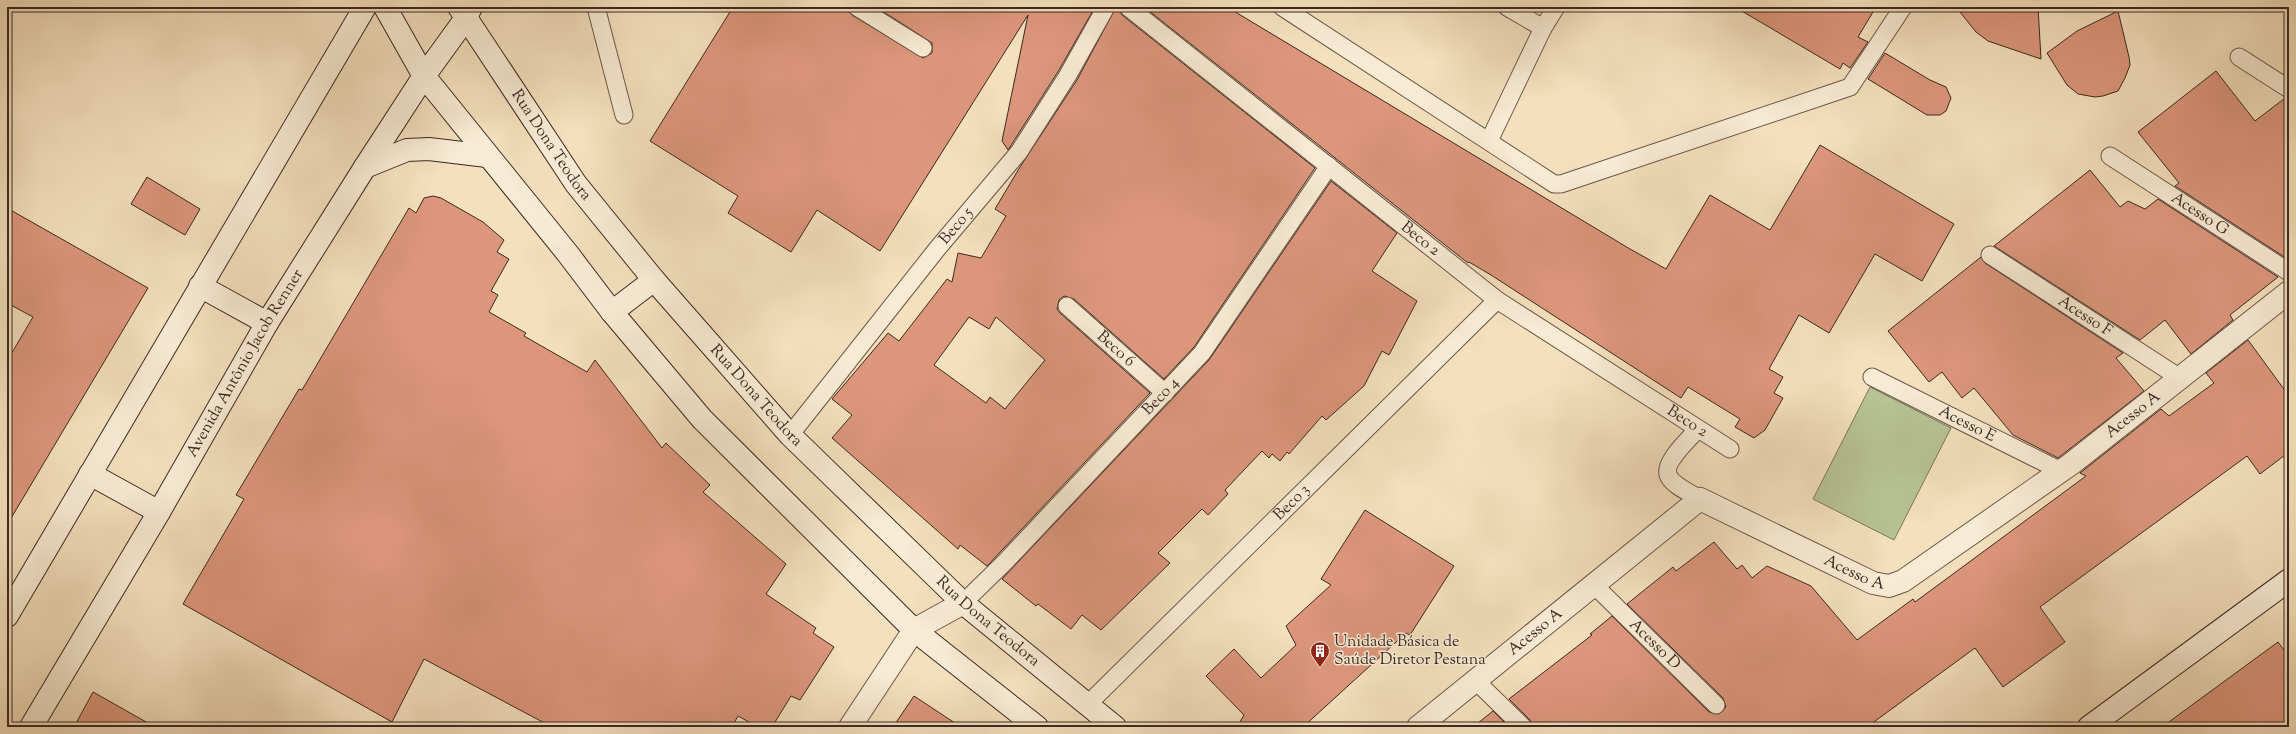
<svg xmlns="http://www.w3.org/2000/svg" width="2296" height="734" font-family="'Sorts Mill Goudy',serif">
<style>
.green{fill:#b7c394;stroke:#79765b}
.building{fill:#dc967c;stroke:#3b2922;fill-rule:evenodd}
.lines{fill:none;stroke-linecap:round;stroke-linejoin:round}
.lane-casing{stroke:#695749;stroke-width:19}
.street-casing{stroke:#695749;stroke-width:24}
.secondary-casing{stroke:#3b2922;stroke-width:24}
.lane{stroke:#f8ebd4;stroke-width:17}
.street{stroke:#f8ebd4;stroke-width:22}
.secondary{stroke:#f8ebd4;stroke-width:22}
.labels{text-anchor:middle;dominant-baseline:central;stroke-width:3;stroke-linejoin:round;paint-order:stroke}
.street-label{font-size:16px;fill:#3b2922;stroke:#f8ebd4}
.poi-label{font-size:16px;fill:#3b2922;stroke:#f8ebd4;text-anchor:start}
</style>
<rect width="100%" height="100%" fill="#f4e0bd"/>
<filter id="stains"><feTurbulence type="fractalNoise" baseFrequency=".005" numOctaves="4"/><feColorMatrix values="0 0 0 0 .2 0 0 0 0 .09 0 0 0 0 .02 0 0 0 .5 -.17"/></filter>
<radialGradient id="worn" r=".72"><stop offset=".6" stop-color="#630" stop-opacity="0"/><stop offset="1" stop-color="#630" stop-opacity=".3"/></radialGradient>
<path class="green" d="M 1870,387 L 1951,428 L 1894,540 L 1813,499 Z"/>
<path class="building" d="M 733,7 L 847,7 L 852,15 L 923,58 L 932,53 L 932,43 L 876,7 L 1095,7 L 1059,70 L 1008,150 L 1002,141 L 1028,15 L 880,251 L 817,210 L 791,252 L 728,213 L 738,196 L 650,141 Z
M 1116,7 L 1118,7 L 1122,15 L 1315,168 L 1194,347 L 1164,379 L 1074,299 L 1064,296 L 1059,300 L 1057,309 L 1060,313 L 1150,393 L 987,566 L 960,545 L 958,549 L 832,438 L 852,415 L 832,399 L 888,333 L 899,341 L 947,279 L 952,282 L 958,253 L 981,258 L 1006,216 L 995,209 L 1020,167 L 1077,80 ZM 969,317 L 989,329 L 996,317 L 1045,360 L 1005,409 L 990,397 L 986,403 L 934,365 Z
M 1144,7 L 1227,7 L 1630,249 L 1666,269 L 1710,195 L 1770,230 L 1820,145 L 1954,224 L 1922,281 L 1875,254 L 1829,333 L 1799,315 L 1769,369 L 1783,377 L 1774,393 L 1783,398 L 1765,430 L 1754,438 L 1735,427 L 1740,419 L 1688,387 L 1681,398 L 1491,275 L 1469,262 L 1468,263 Z
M 1735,7 L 1876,7 L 1858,37 L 1868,42 L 1850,68 L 1843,63 L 1840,69 Z
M 1956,7 L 2038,7 L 2041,59 L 1988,41 L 1976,32 Z
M 2118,11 L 2129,57 L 2130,65 L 2125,78 L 2118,91 L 2103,96 L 2095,97 L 2078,94 L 2067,85 L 2047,53 L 2077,31 Z
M 1885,53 L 1930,80 L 1946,87 L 1951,98 L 1946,111 L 1940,115 L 1927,115 L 1868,79 Z
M 2216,71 L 2255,121 L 2285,98 L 2289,99 L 2289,260 L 2175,186 L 2179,183 L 2138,132 Z
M 2090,170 L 2120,207 L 2128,201 L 2145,209 L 2158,199 L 2278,277 L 2230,315 L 2233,320 L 2191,354 L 2165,320 L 2140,340 L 1994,246 Z
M 147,177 L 200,209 L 185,235 L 131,204 Z
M 1331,181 L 1397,233 L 1372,271 L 1417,301 L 1389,355 L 1382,351 L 1364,386 L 1326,420 L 1322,416 L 1289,454 L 1287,452 L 1280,461 L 1272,454 L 1269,458 L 1262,451 L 1225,490 L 1228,494 L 1208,515 L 1202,509 L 1158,553 L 1170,563 L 1101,630 L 1082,615 L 1071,629 L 1038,604 L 1036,606 L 1002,579 L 1209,360 Z
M 433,196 L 441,198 L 483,222 L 504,240 L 497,252 L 509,259 L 491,291 L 498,295 L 489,312 L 526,333 L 524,336 L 587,372 L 595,360 L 662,448 L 666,443 L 710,485 L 703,492 L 786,564 L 766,594 L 816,628 L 813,633 L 834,647 L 800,700 L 791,696 L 772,727 L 758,727 L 738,716 L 732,727 L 552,727 L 424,659 L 392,722 L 183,604 L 244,499 L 236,495 L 299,389 L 302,390 L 409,208 L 416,213 L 424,198 Z
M 7,208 L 148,288 L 7,525 L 7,361 L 33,317 L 7,303 Z
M 1981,257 L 1985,263 L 2123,353 L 2116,358 L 2144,391 L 2058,458 L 2013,435 L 1974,388 L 1962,398 L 1942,372 L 1929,382 L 1888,331 Z
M 2248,340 L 2289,396 L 2289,452 L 2260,474 L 2247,456 L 2040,607 L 2065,642 L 2003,687 L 1975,648 L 1867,727 L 1533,727 L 1530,720 L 1509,699 L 1592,635 L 1590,634 L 1612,616 L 1709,712 L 1719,714 L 1726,707 L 1723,698 L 1627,604 L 1673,567 L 1676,571 L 1714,542 L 1737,569 L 1742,565 L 1752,578 L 1767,566 L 1811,586 L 1857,640 L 1913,599 L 1915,602 L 2086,476 L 2080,473 L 2161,409 L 2169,416 L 2214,383 L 2206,373 Z
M 1365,510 L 1454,566 L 1410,635 L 1406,633 L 1303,727 L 1237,727 L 1244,715 L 1206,676 L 1234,649 L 1261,678 L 1296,645 L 1286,626 L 1331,585 L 1321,579 Z
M 2278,642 L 2289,657 L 2289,727 L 2162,727 Z
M 93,692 L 155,727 L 74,727 Z
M 914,696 L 961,727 L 893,727 Z
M 1493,711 L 1509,727 L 1473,727 Z"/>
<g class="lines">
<g class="lane-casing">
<g id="lane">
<path d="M 596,7 L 624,115"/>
<path d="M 857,7 L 923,48"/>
<path id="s1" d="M 1128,7 L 1497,300 L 1730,449"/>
<path d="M 1282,7 L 1554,184 L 1561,184 L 1850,87 L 1903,7"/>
<path d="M 1507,7 L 1543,28"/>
<path d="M 2239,57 L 2289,89"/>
<path d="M 1489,141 L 1543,28 L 1556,7"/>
<path id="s2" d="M 2110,156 L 2289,272"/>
<path id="s3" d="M 1990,255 L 2180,378"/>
<path id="s4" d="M 1067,306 L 1165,393"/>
<path id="s5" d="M 1872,377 L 2061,471"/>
<path d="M 1698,429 C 1690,438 1661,464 1669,477 C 1675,487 1691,493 1700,499"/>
<path id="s6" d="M 790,435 L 937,249 L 1019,152 L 1068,75 L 1106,7"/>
<path id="s7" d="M 1594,585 L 1716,705"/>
<path id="s8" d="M 963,603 L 1004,563 L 1202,353 L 1329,166"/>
<path d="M 1476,681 L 1523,727"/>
<path id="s9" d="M 1087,705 L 1497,300"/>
</g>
</g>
<g class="street-casing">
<g id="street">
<path d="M 850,727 L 914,630 L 963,603"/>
<path id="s10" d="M 1418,727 L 1700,499 L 1873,583 L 1889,586 L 1903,581 L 2071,464 L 2289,292"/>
</g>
</g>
<g class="secondary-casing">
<g id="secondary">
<path d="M 385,7 L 424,76 L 568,254 L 612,312 L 702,419 L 914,630 L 1037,727"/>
<path id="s11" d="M 459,7 L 576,184 L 654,280 L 790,435 L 963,603 L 1115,727"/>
<path d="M 365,167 L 407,150 L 429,149 L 487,156"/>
<path d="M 200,286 L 267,323"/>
<path d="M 612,312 L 654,280"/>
<path d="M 90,474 L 159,512"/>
<path d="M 7,616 L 365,7"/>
<path id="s12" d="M 31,727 L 159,512 L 267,323 L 365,167 L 424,76 L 466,18 L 471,7"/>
<path d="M 2089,727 L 2289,580"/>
</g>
</g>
<use href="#lane" class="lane"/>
<use href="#street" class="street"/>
<use href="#secondary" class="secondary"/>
</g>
<defs>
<g id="building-pin" transform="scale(1)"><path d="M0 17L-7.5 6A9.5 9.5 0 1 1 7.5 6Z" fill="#8f2418" stroke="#f8ebd4"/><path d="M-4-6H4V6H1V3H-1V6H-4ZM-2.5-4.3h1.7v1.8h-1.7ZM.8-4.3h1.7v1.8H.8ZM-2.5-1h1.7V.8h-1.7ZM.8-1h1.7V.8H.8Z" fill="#fff"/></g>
</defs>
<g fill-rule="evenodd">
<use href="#building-pin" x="1320" y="651"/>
</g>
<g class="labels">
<g class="street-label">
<text stroke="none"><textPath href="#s11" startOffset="166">Rua Dona Teodora</textPath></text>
<text stroke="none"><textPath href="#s2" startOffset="107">Acesso G</textPath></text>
<text stroke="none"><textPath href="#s6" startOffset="267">Beco 5</textPath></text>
<text stroke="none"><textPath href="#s1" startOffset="373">Beco 2</textPath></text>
<text stroke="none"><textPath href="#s3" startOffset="113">Acesso F</textPath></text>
<text stroke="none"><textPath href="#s4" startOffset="65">Beco 6</textPath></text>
<text stroke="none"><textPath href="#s12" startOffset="422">Avenida Antônio Jacob Renner</textPath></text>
<text stroke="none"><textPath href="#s11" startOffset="490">Rua Dona Teodora</textPath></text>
<text stroke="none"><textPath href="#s8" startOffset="286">Beco 4</textPath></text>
<text stroke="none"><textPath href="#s10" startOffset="870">Acesso A</textPath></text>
<text stroke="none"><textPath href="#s1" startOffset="697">Beco 2</textPath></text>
<text stroke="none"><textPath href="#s5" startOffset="106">Acesso E</textPath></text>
<text stroke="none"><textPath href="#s9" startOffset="288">Beco 3</textPath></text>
<text stroke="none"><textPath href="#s10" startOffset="534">Acesso A</textPath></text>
<text stroke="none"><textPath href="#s11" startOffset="814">Rua Dona Teodora</textPath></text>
<text stroke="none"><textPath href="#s10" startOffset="151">Acesso A</textPath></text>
<text stroke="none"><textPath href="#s7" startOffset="85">Acesso D</textPath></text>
</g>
<g class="poi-label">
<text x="1334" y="642">Unidade Básica de<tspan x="1334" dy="18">Saúde Diretor Pestana</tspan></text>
</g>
</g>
<rect width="2296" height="734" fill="none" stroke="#f4e0bd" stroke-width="24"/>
<rect x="8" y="8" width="2280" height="718" fill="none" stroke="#3b2922" stroke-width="2"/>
<rect x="12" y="12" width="2272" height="710" fill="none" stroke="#3b2922"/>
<rect width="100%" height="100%" filter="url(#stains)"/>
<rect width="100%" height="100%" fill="url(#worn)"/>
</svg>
